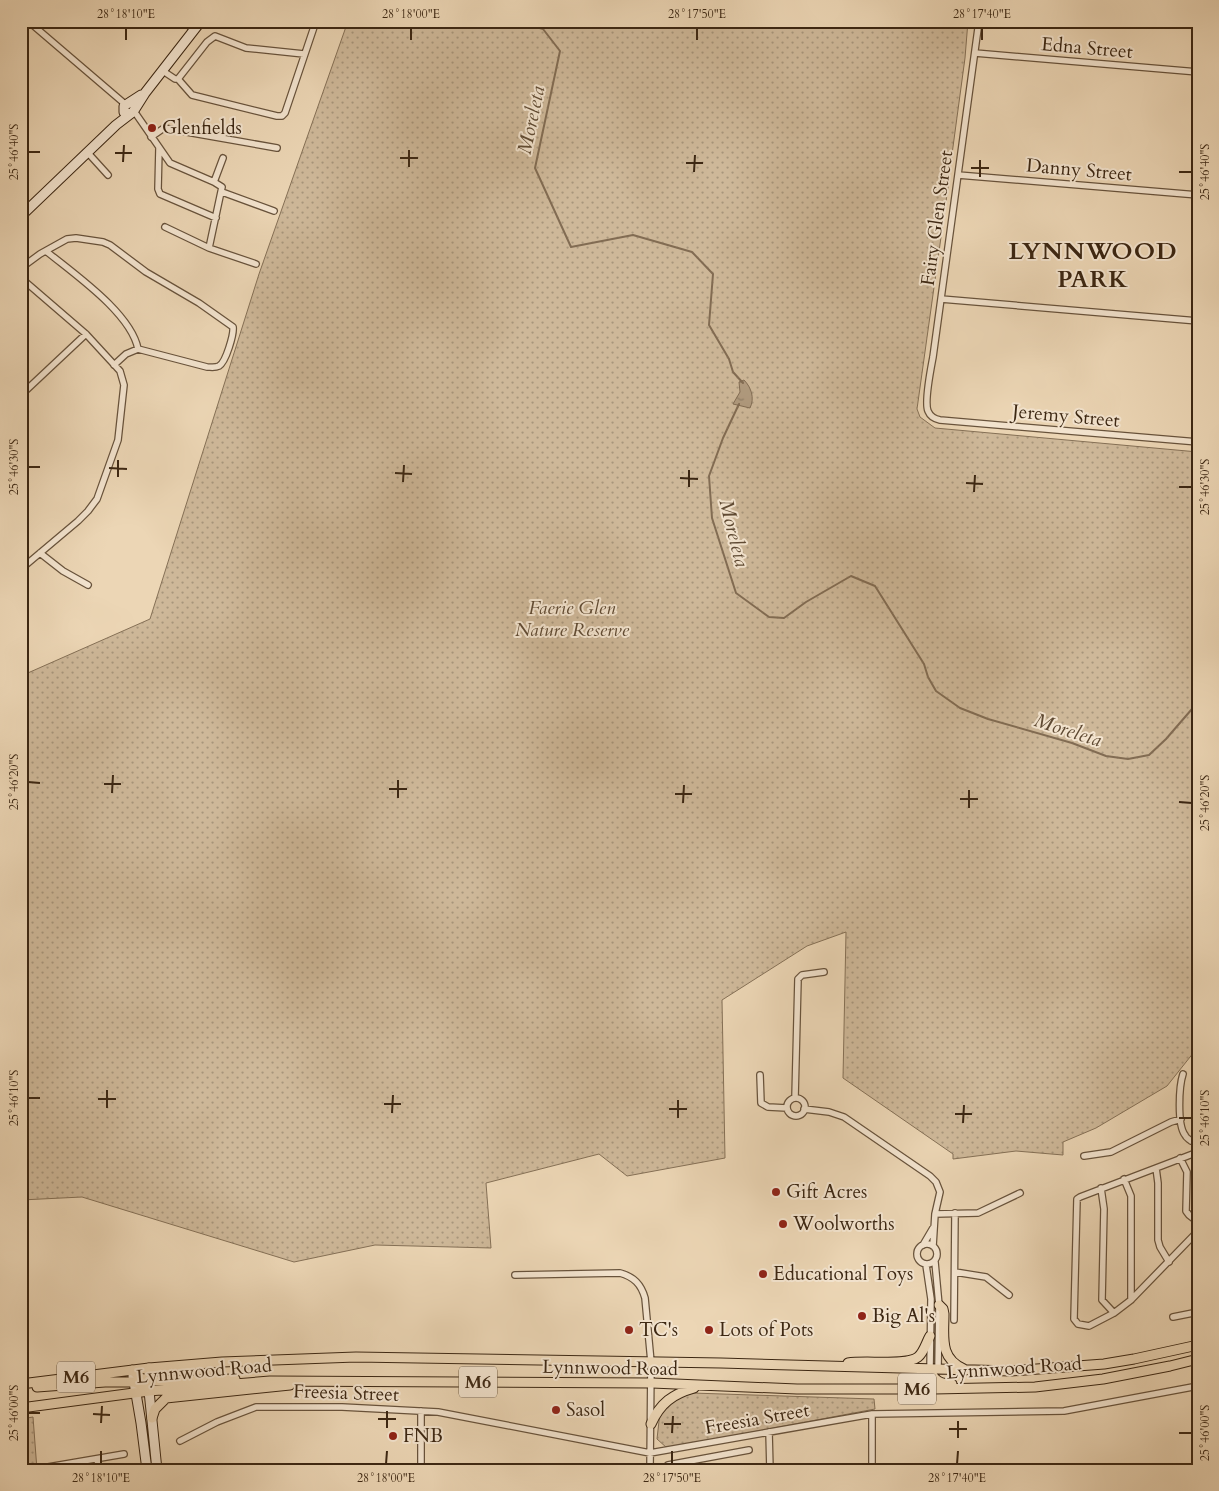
<svg xmlns="http://www.w3.org/2000/svg" width="1219" height="1491" font-family="Cardo,serif">
<style>
.grass{fill:url(#grass-dots);stroke:#857056}
.water{fill:url(#water-ripples);stroke:#826c53}
.lines{fill:none;stroke-linecap:round;stroke-linejoin:round}
.stream{stroke:#826c53;stroke-width:2}
.street-casing{stroke:#68533c;stroke-width:8}
.secondary-casing{stroke:#3c2713;stroke-width:11}
.primary-casing{stroke:#3c2713;stroke-width:11}
.street{stroke:#f3e4cf;stroke-width:5.5}
.secondary{stroke:#f3e4cf;stroke-width:9}
.primary{stroke:#ecd6b5;stroke-width:9}
.ticks{fill:none;stroke:#3c2713;stroke-width:2}
.poi-dot{fill:#8f2418;stroke:#f3e4cf;stroke-width:2}
.labels{text-anchor:middle;dominant-baseline:central;stroke-width:4;stroke-linejoin:round;paint-order:stroke}
.shield{fill:#f3e4cf;stroke:#73604b;stroke-width:1}
.shield-label{font-size:18px;font-weight:bold;fill:#3c2713}
.street-label{font-size:19px;fill:#3c2713;stroke:#f3e4cf}
.poi-label{font-size:19px;fill:#3c2713;stroke:#f3e4cf;text-anchor:start}
.park-label{font-size:19px;font-style:italic;fill:#604b34;stroke:#f3e4cf}
.water-label{font-size:20px;font-style:italic;fill:#5f4a33;stroke:#f3e4cf}
.district-label{font-size:24px;font-weight:bold;letter-spacing:1px;fill:#3c2713;stroke:#f3e4cf}
.neatline{fill:none;stroke:#3c2713;stroke-width:2}
.ticks-label{font-size:12px;text-anchor:middle;fill:#3c2713}
</style>
<defs>
<pattern id="grass-dots" width="8" height="8" patternUnits="userSpaceOnUse" patternTransform="scale(1.25)"><rect width="8" height="8" fill="#ceb899"/><path d="M2 2h.1M6 6h.1" fill="none" stroke="#a8967c" stroke-width="1.8" stroke-linecap="round"/></pattern>
<pattern id="water-ripples" width="26" height="14" patternUnits="userSpaceOnUse" patternTransform="scale(1.25)"><rect width="26" height="14" fill="#b09a7e"/><path d="M2 4q2-2 4 0t4 0M15 11q2-2 4 0t4 0" fill="none" stroke="#907e66"/></pattern>
</defs>
<rect width="100%" height="100%" fill="#ecd6b5"/>
<filter id="stains"><feTurbulence type="fractalNoise" baseFrequency=".004" numOctaves="4"/><feColorMatrix values="0 0 0 0 .2 0 0 0 0 .09 0 0 0 0 .02 0 0 0 .5 -.17"/></filter>
<radialGradient id="worn" r=".72"><stop offset=".6" stop-color="#630" stop-opacity="0"/><stop offset="1" stop-color="#630" stop-opacity=".3"/></radialGradient>
<path class="grass" d="M 348,21 L 968,21 L 965,58 L 950,169 L 946,179 L 949,180 L 917,409 L 920,417 L 935,428 L 1198,452 L 1198,1047 L 1167,1086 L 1096,1128 L 1063,1142 L 1063,1155 L 1016,1151 L 953,1159 L 953,1154 L 843,1078 L 846,932 L 807,946 L 722,1000 L 725,1158 L 627,1176 L 599,1154 L 486,1183 L 491,1248 L 375,1245 L 294,1262 L 82,1197 L 21,1200 L 21,676 L 150,619 L 259,274 Z
M 692,1393 L 874,1399 L 875,1409 L 667,1448 L 657,1439 L 660,1412 L 675,1398 Z
M 33,1417 L 37,1470 L 21,1470 L 21,1419 Z"/>
<path class="water" d="M 744,380 C 751,387 755,398 750,408 L 733,404 L 740,392 L 739,382 Z"/>
<g class="lines">
<path class="stream" d="M 515,21 L 543,29 L 560,51 L 535,168 L 571,247 L 633,235 L 692,252 L 713,274 L 709,325 L 729,359 L 733,372 L 743,383
M 739,404 L 723,438 L 709,476 L 712,518 L 736,593 L 769,617 L 784,618 L 806,602 L 851,576 L 875,586 L 924,664 L 928,677 L 936,691 L 960,708 L 988,719 L 1072,743 L 1106,756 L 1128,759 L 1149,755 L 1166,739 L 1198,702"/>
<g class="street-casing">
<path id="street" d="M 28,21 L 125,104
M 183,21 L 194,30
M 979,21 L 933,357 C 931,368 924,402 928,411 C 930,416 935,419 940,420 L 1198,442
M 975,53 L 1198,72
M 163,71 L 175,79 L 178,79 L 207,42 L 215,36 L 246,48 L 304,54
M 178,79 L 192,95 L 277,116 L 282,116 L 285,113 L 316,21
M 21,106 L 25,112 L 22,124
M 134,111 L 170,163 L 214,182 L 222,187 L 209,248 L 256,264
M 151,137 L 164,128 L 277,148
M 159,148 L 158,189 L 160,194 L 216,218
M 88,153 L 108,175
M 958,175 L 1198,195
M 214,182 L 223,158
M 222,192 L 274,211
M 165,227 L 209,248
M 46,251 C 74,274 131,313 138,349
M 21,271 L 25,265 L 40,254 L 67,239 L 76,238 L 103,242 L 110,245 L 146,272 L 199,303 L 233,327 C 234,334 226,362 219,366 C 215,368 211,367 207,367 L 138,349 L 126,354 L 114,365
M 21,278 L 86,334 L 120,371 L 124,385 L 118,440 L 97,499 L 88,511 L 78,521 L 21,569
M 941,299 L 1198,321
M 21,395 L 86,334
M 40,553 L 63,571 L 88,585
M 1183,1074 C 1179,1086 1177,1125 1185,1135 C 1186,1138 1189,1139 1191,1141 L 1198,1142
M 760,1075 L 761,1103 L 768,1107 L 787,1108
M 795,1098 L 798,979 L 802,975 L 824,972
M787 1107a9 9 0 1 1 18 0a9 9 0 1 1-18 0Z
M 804,1109 L 829,1112 L 844,1117 L 930,1176 L 936,1182 L 940,1192 L 935,1214 L 933,1246
M 1198,1152 L 1080,1197 L 1077,1199 L 1074,1319 L 1078,1324 L 1089,1326 L 1114,1313 L 1131,1300 L 1198,1231
M 1084,1156 L 1111,1152 L 1171,1122 L 1181,1119
M 1180,1158 L 1187,1172 L 1186,1211 L 1189,1215 L 1198,1222
M 1156,1168 L 1158,1183 L 1158,1240 L 1160,1247 L 1169,1262
M 1124,1179 L 1131,1196 L 1131,1300
M 1101,1188 L 1104,1209 L 1102,1300 L 1114,1313
M 935,1214 L 978,1213 L 1020,1193
M917 1254a10 10 0 1 1 20 0a10 10 0 1 1-20 0Z
M 923,1245 L 933,1228
M 935,1262 L 939,1305 L 938,1369
M 926,1265 L 931,1299 L 930,1370
M 955,1272 L 986,1277 L 1009,1295
M 515,1275 L 620,1273 C 634,1277 641,1284 645,1298 L 651,1362 L 650,1470
M 1173,1317 L 1198,1312
M 954,1320 L 955,1213
M 769,1432 L 770,1470
M 180,1441 L 217,1422 L 256,1407 L 342,1407 L 438,1412 L 650,1453 L 872,1414 L 1064,1411 L 1198,1386
M 97,1459 L 99,1470
M 45,1470 L 48,1467 L 124,1454
M 421,1470 L 421,1411
M 669,1470 L 668,1465 L 749,1450
M 872,1470 L 872,1414"/>
</g>
<g class="secondary-casing">
<path id="secondary" d="M 130,114 L 124,112 L 124,106 L 141,95
M 21,216 L 116,125 L 133,112 L 145,93 L 201,21
M 149,1368 L 149,1391 L 157,1470
M 133,1376 L 141,1423 L 147,1470"/>
</g>
<g class="primary-casing">
<path id="primary" d="M 939,1305 L 943,1309 L 944,1314 C 944,1337 939,1358 964,1369
M 848,1363 C 865,1360 907,1366 918,1357 C 924,1352 926,1343 930,1336
M 132,1370 L 141,1378 L 152,1381 L 235,1379
M 930,1370 C 934,1381 941,1384 952,1384
M 21,1384 L 149,1368 L 222,1362 L 356,1357 L 721,1363 L 1011,1371 L 1104,1364 L 1134,1359 L 1198,1345
M 37,1387 L 105,1382 L 134,1382 L 147,1388
M 21,1408 L 149,1391 L 270,1381 L 652,1383 L 797,1389 L 934,1389 L 1035,1387 L 1103,1379 L 1170,1366 L 1198,1359
M 152,1418 L 155,1409 L 166,1398 L 290,1385
M 651,1424 C 660,1403 673,1394 694,1388"/>
</g>
<use href="#street" class="street"/>
<use href="#secondary" class="secondary"/>
<use href="#primary" class="primary"/>
</g>
<path class="ticks" d="M 126,40 L 126,28M 411,40 L 411,28M 697,40 L 697,28M 982,40 L 982,28M 28,152 L 40,152M 115,153 L 132,153M 400,158 L 418,158M 123,162 L 124,145M 686,163 L 703,163M 409,167 L 409,150M 971,168 L 989,168M 694,172 L 695,155M 1179,172 L 1192,172M 980,177 L 980,160M 28,467 L 40,467M 109,468 L 127,469M 395,473 L 412,474M 118,477 L 118,460M 680,478 L 698,479M 403,482 L 404,465M 966,483 L 983,484M 689,487 L 689,470M 1179,487 L 1192,487M 974,492 L 975,475M 28,782 L 40,783M 104,784 L 121,784M 389,789 L 407,789M 112,793 L 113,775M 675,794 L 692,794M 398,798 L 398,780M 960,799 L 978,799M 1179,802 L 1192,803M 683,803 L 684,785M 969,808 L 969,790M 28,1098 L 40,1098M 98,1099 L 116,1099M 384,1104 L 401,1104M 107,1108 L 107,1090M 669,1109 L 687,1109M 392,1113 L 393,1095M 955,1114 L 972,1114M 678,1118 L 678,1100M 1179,1118 L 1192,1118M 963,1123 L 964,1105M 28,1413 L 40,1413M 93,1414 L 110,1415M 378,1419 L 396,1419M 101,1423 L 102,1406M 664,1424 L 681,1424M 387,1428 L 387,1411M 949,1429 L 967,1429M 672,1433 L 673,1416M 1179,1433 L 1192,1433M 958,1438 L 958,1421M 101,1464 L 101,1451M 386,1464 L 387,1451M 672,1464 L 672,1451M 957,1464 L 958,1451"/>
<g class="poi-dot">
<circle cx="152" cy="128" r="5"/>
<circle cx="776" cy="1192" r="5"/>
<circle cx="783" cy="1224" r="5"/>
<circle cx="763" cy="1274" r="5"/>
<circle cx="862" cy="1316" r="5"/>
<circle cx="629" cy="1330" r="5"/>
<circle cx="709" cy="1330" r="5"/>
<circle cx="556" cy="1410" r="5"/>
<circle cx="393" cy="1436" r="5"/>
</g>
<g class="labels">
<g class="shield">
<rect x="57" y="1361.5" width="38" height="31" rx="4"/>
<rect x="459" y="1366.5" width="38" height="31" rx="4"/>
<rect x="898" y="1373.5" width="38" height="31" rx="4"/>
</g>
<g class="shield-label">
<text x="76" y="1377">M6</text>
<text x="478" y="1382">M6</text>
<text x="917" y="1389">M6</text>
</g>
<g class="street-label">
<text transform="translate(1087 48) rotate(5)">Edna Street</text>
<text transform="translate(1079 170) rotate(5)">Danny Street</text>
<text transform="translate(937 218) rotate(-82)">Fairy Glen Street</text>
<text transform="translate(1066 416) rotate(5)">Jeremy Street</text>
<text transform="translate(610 1368) rotate(1)">Lynnwood Road</text>
<text transform="translate(1014 1368) rotate(-4)">Lynnwood Road</text>
<text transform="translate(204 1371) rotate(-5)">Lynnwood Road</text>
<text transform="translate(346 1393) rotate(2)">Freesia Street</text>
<text transform="translate(757 1419) rotate(-10)">Freesia Street</text>
</g>
<g class="poi-label">
<text x="162" y="128">Glenfields</text>
<text x="786" y="1192">Gift Acres</text>
<text x="793" y="1224">Woolworths</text>
<text x="773" y="1274">Educational Toys</text>
<text x="872" y="1316">Big Al's</text>
<text x="639" y="1330">TC's</text>
<text x="719" y="1330">Lots of Pots</text>
<text x="566" y="1410">Sasol</text>
<text x="403" y="1436">FNB</text>
</g>
<g class="park-label">
<text x="572" y="608">Faerie Glen<tspan x="572" dy="22">Nature Reserve</tspan></text>
</g>
<g class="water-label">
<text transform="translate(531 120) rotate(-78)">Moreleta</text>
<text transform="translate(734 533) rotate(76)">Moreleta</text>
<text transform="translate(1068 730) rotate(18)">Moreleta</text>
</g>
<g class="district-label">
<text x="1093" y="251">LYNNWOOD<tspan x="1093" dy="28">PARK</tspan></text>
</g>
</g>
<rect width="1219" height="1491" fill="none" stroke="#ecd6b5" stroke-width="55"/>
<rect x="28" y="28" width="1164" height="1436" class="neatline"/>
<g class="ticks-label">
<text x="126" y="18">28°18'10"E</text>
<text x="411" y="18">28°18'00"E</text>
<text x="697" y="18">28°17'50"E</text>
<text x="982" y="18">28°17'40"E</text>
<text transform="translate(14 152) rotate(-90)" y="4">25°46'40"S</text>
<text transform="translate(1205 172) rotate(-90)" y="4">25°46'40"S</text>
<text transform="translate(14 467) rotate(-90)" y="4">25°46'30"S</text>
<text transform="translate(1205 487) rotate(-90)" y="4">25°46'30"S</text>
<text transform="translate(14 782) rotate(-90)" y="4">25°46'20"S</text>
<text transform="translate(1205 803) rotate(-90)" y="4">25°46'20"S</text>
<text transform="translate(14 1098) rotate(-90)" y="4">25°46'10"S</text>
<text transform="translate(1205 1118) rotate(-90)" y="4">25°46'10"S</text>
<text transform="translate(14 1413) rotate(-90)" y="4">25°46'00"S</text>
<text transform="translate(1205 1433) rotate(-90)" y="4">25°46'00"S</text>
<text x="101" y="1482">28°18'10"E</text>
<text x="386" y="1482">28°18'00"E</text>
<text x="672" y="1482">28°17'50"E</text>
<text x="957" y="1482">28°17'40"E</text>
</g>
<rect width="100%" height="100%" filter="url(#stains)"/>
<rect width="100%" height="100%" fill="url(#worn)"/>
</svg>
